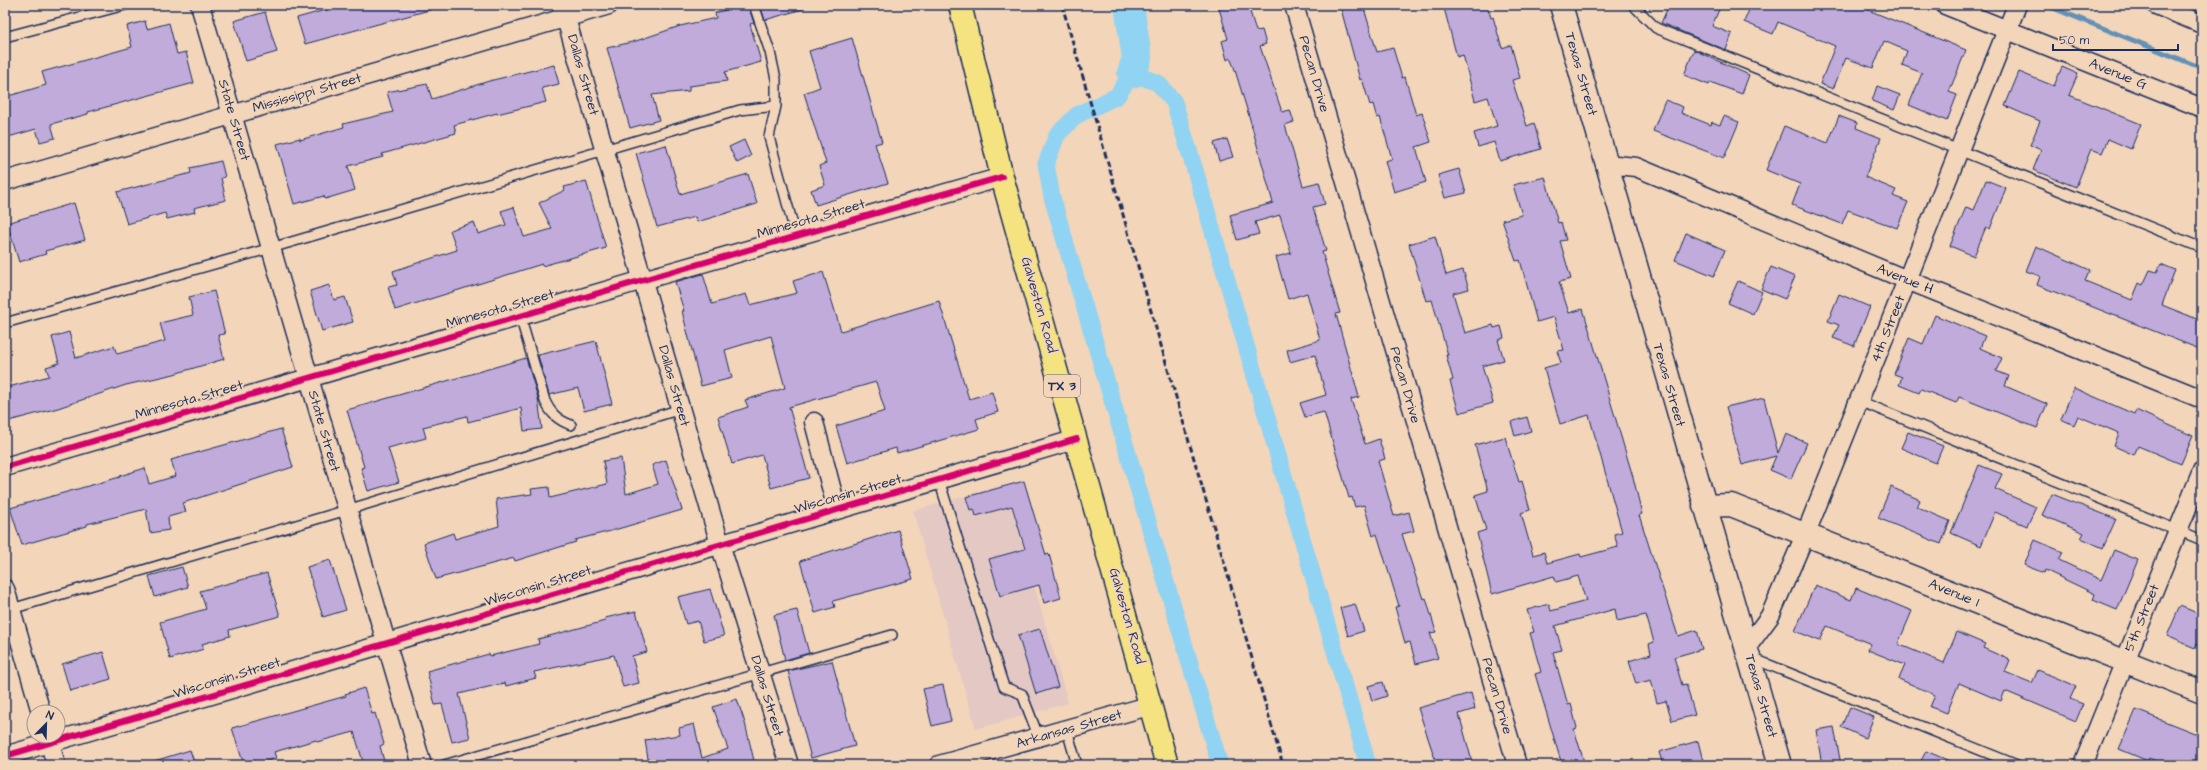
<svg xmlns="http://www.w3.org/2000/svg" width="2207" height="770" font-family="'Architects Daughter',sans-serif">
<style>
.built{fill:#e4c8c3}
.lines{fill:none;stroke-linecap:round;stroke-linejoin:round}
.stream{stroke:#6291b7;stroke-width:5}
.canal{stroke:#91d3f2;stroke-width:17}
.river{stroke:#91d3f2;stroke-width:30}
.building{fill:#c0abdb;stroke:#1b2f5e}
.service-casing{stroke:#1b2f5e;stroke-width:12}
.minor-casing{stroke:#1b2f5e;stroke-width:21}
.tertiary-casing{stroke:#1b2f5e;stroke-width:25}
.primary-casing{stroke:#1b2f5e;stroke-width:25}
.service{stroke:#f3d5b9;stroke-width:9}
.minor{stroke:#f3d5b9;stroke-width:18}
.tertiary{stroke:#f3d5b9;stroke-width:22}
.primary{stroke:#f5e381;stroke-width:22}
.rail{stroke:#1b2f5e;stroke-width:3;stroke-dasharray:6 3;stroke-linecap:butt}
.cycleway-casing{stroke:#f3d5b9;stroke-width:8}
.cycleway{stroke:#d6006c;stroke-width:6}
.labels{text-anchor:middle;dominant-baseline:central;stroke-width:4;stroke-linejoin:round;paint-order:stroke}
.shield{fill:#f3d5b9;stroke:#5c6179;stroke-width:1}
.shield-label{font-size:13px;font-weight:bold;fill:#1b2f5e}
.street-label{font-size:14px;fill:#1b2f5e;stroke:#f3d5b9}
</style>
<rect width="100%" height="100%" fill="#f3d5b9"/>
<filter id="ink" filterUnits="userSpaceOnUse"><feTurbulence type="fractalNoise" baseFrequency=".025" numOctaves="2"/><feDisplacementMap in="SourceGraphic" scale="8" xChannelSelector="R" yChannelSelector="G"/><feConvolveMatrix kernelMatrix="1 2 1 2 8 2 1 2 1" color-interpolation-filters="sRGB"/></filter>
<g filter="url(#ink)">
<path class="built" d="M 1005,485 L 1068,703 L 976,729 L 913,511 Z"/>
<g class="lines">
<path class="stream" d="M 2048,6 L 2202,68"/>
<path class="canal" d="M 1220,765 L 1052,197 L 1046,164 L 1057,135 L 1077,115 L 1117,96 L 1132,73 L 1158,83 L 1174,102 L 1195,170 L 1368,765"/>
<path class="river" d="M 1129,5 L 1137,58 L 1132,73"/>
</g>
<path class="building" d="M 343,5 L 432,5 L 433,9 L 305,44 L 297,18 Z
M 743,5 L 748,5 L 754,23 L 750,24 L 761,62 L 725,72 L 727,81 L 689,86 L 689,91 L 652,95 L 659,120 L 630,128 L 607,48 L 636,41 L 680,26 L 716,18 L 715,13 Z
M 760,5 L 803,5 L 803,9 L 765,20 Z
M 1218,5 L 1248,5 L 1256,31 L 1262,30 L 1266,44 L 1260,46 L 1282,112 L 1290,110 L 1294,122 L 1285,125 L 1303,186 L 1319,182 L 1325,204 L 1313,207 L 1326,251 L 1322,252 L 1340,313 L 1336,314 L 1359,397 L 1351,399 L 1365,444 L 1379,439 L 1385,459 L 1378,461 L 1394,516 L 1409,512 L 1414,531 L 1402,534 L 1423,599 L 1426,598 L 1436,632 L 1430,633 L 1438,658 L 1416,664 L 1410,642 L 1405,643 L 1395,607 L 1399,606 L 1377,534 L 1373,536 L 1364,505 L 1355,507 L 1352,497 L 1349,498 L 1324,412 L 1305,417 L 1300,403 L 1326,395 L 1315,355 L 1290,362 L 1287,350 L 1320,340 L 1307,293 L 1288,299 L 1276,257 L 1291,253 L 1280,215 L 1255,222 L 1259,234 L 1237,240 L 1230,215 L 1273,203 L 1249,116 L 1234,67 L 1230,58 L 1227,60 L 1222,41 L 1228,39 Z
M 1340,5 L 1363,5 L 1377,52 L 1393,48 L 1402,78 L 1405,77 L 1416,115 L 1422,113 L 1431,142 L 1416,147 L 1426,182 L 1394,192 L 1385,161 L 1392,159 L 1380,117 L 1377,118 L 1373,104 L 1370,105 L 1362,79 L 1360,80 Z
M 1455,5 L 1487,5 L 1491,18 L 1493,17 L 1502,48 L 1511,45 L 1520,78 L 1512,80 L 1527,126 L 1534,123 L 1541,149 L 1500,161 L 1494,142 L 1478,147 L 1474,133 L 1497,126 L 1488,97 L 1475,101 L 1463,55 L 1457,57 L 1444,8 Z
M 1669,5 L 1721,5 L 1712,26 L 1732,34 L 1726,50 L 1661,23 Z
M 1751,5 L 1856,5 L 1966,50 L 1949,92 L 1957,95 L 1947,121 L 1909,105 L 1922,73 L 1902,65 L 1907,51 L 1884,41 L 1873,68 L 1846,58 L 1833,89 L 1820,84 L 1835,46 L 1778,22 L 1773,34 L 1744,22 Z
M 265,12 L 277,52 L 246,61 L 234,21 Z
M 145,21 L 147,29 L 169,23 L 177,54 L 186,52 L 194,83 L 88,112 L 88,114 L 51,124 L 55,138 L 40,142 L 36,129 L 5,138 L 5,97 L 46,85 L 42,72 L 132,47 L 127,26 Z
M 852,38 L 882,142 L 875,144 L 888,183 L 816,205 L 811,190 L 825,185 L 819,166 L 826,163 L 804,93 L 820,87 L 809,51 Z
M 1694,50 L 1749,75 L 1742,94 L 1710,82 L 1709,85 L 1684,75 Z
M 554,65 L 559,84 L 542,88 L 546,102 L 497,114 L 497,113 L 454,125 L 456,133 L 382,154 L 383,157 L 348,166 L 355,190 L 325,199 L 324,196 L 294,204 L 277,144 L 300,138 L 300,140 L 344,127 L 343,124 L 393,112 L 387,92 L 427,84 L 432,99 L 489,81 Z
M 2062,67 L 2078,74 L 2069,95 L 2141,124 L 2131,149 L 2108,139 L 2102,153 L 2091,149 L 2076,187 L 2033,170 L 2041,150 L 2030,145 L 2040,121 L 2005,106 L 2019,72 L 2054,86 Z
M 1877,86 L 1900,95 L 1894,110 L 1872,101 Z
M 1665,100 L 1683,107 L 1681,113 L 1711,125 L 1712,122 L 1720,125 L 1724,116 L 1739,122 L 1724,158 L 1653,131 Z
M 1839,116 L 1857,123 L 1856,128 L 1881,138 L 1865,177 L 1896,190 L 1893,196 L 1908,202 L 1897,228 L 1848,210 L 1842,224 L 1792,205 L 1800,184 L 1766,170 L 1784,126 L 1828,143 Z
M 1227,139 L 1233,157 L 1219,161 L 1214,143 Z
M 744,140 L 751,156 L 737,163 L 729,147 Z
M 666,145 L 680,194 L 748,174 L 757,204 L 697,222 L 695,217 L 657,227 L 636,153 Z
M 221,161 L 225,177 L 221,178 L 226,200 L 194,208 L 195,212 L 167,219 L 165,213 L 127,224 L 117,192 L 191,173 L 190,168 Z
M 1459,169 L 1466,193 L 1445,198 L 1438,175 Z
M 1545,177 L 1558,223 L 1561,222 L 1566,240 L 1560,241 L 1571,279 L 1559,282 L 1569,313 L 1583,309 L 1633,477 L 1642,514 L 1639,515 L 1678,636 L 1697,630 L 1702,649 L 1674,657 L 1682,685 L 1686,684 L 1695,715 L 1672,721 L 1666,701 L 1657,703 L 1651,680 L 1636,684 L 1629,661 L 1651,654 L 1649,644 L 1654,642 L 1646,615 L 1617,621 L 1615,609 L 1555,626 L 1562,650 L 1553,652 L 1568,705 L 1571,704 L 1577,728 L 1574,729 L 1585,765 L 1562,765 L 1535,674 L 1541,672 L 1530,633 L 1534,632 L 1527,610 L 1549,604 L 1551,611 L 1586,601 L 1578,576 L 1556,582 L 1554,576 L 1492,594 L 1477,533 L 1486,530 L 1475,495 L 1488,491 L 1475,445 L 1505,437 L 1519,482 L 1522,481 L 1530,510 L 1521,513 L 1533,555 L 1544,552 L 1547,563 L 1580,554 L 1581,557 L 1618,547 L 1614,534 L 1622,532 L 1589,415 L 1560,424 L 1544,368 L 1561,363 L 1557,351 L 1564,350 L 1554,317 L 1537,322 L 1520,260 L 1516,261 L 1502,220 L 1522,215 L 1513,185 Z
M 1986,180 L 2006,188 L 1990,229 L 1986,227 L 1974,256 L 1950,246 L 1966,207 L 1974,210 Z
M 586,181 L 606,248 L 542,266 L 542,264 L 395,310 L 388,287 L 397,285 L 393,271 L 457,250 L 450,230 L 474,222 L 478,234 L 506,225 L 501,211 L 514,207 L 524,237 L 552,229 L 539,203 L 565,190 L 564,187 Z
M 74,203 L 85,240 L 45,251 L 46,254 L 19,262 L 7,223 Z
M 1686,233 L 1725,250 L 1714,276 L 1675,260 Z
M 1435,236 L 1446,275 L 1463,270 L 1469,289 L 1453,293 L 1465,333 L 1493,325 L 1494,328 L 1501,326 L 1504,338 L 1498,340 L 1504,360 L 1482,366 L 1493,403 L 1459,413 L 1450,381 L 1453,380 L 1446,355 L 1448,355 L 1432,300 L 1426,301 L 1409,244 Z
M 2036,246 L 2090,270 L 2085,281 L 2132,300 L 2139,283 L 2143,285 L 2150,270 L 2157,272 L 2161,264 L 2175,270 L 2162,305 L 2202,321 L 2202,350 L 2037,285 L 2040,276 L 2026,271 Z
M 1771,267 L 1795,277 L 1785,299 L 1761,289 Z
M 823,272 L 841,331 L 939,301 L 969,399 L 992,392 L 998,412 L 976,419 L 979,429 L 897,453 L 896,448 L 847,463 L 836,426 L 885,411 L 876,382 L 789,407 L 809,478 L 771,488 L 762,455 L 732,464 L 718,417 L 748,407 L 745,400 L 785,388 L 771,336 L 725,350 L 732,378 L 701,386 L 682,311 L 684,311 L 675,282 L 703,274 L 712,304 L 746,294 L 750,305 L 797,293 L 793,281 Z
M 1738,281 L 1762,292 L 1753,314 L 1728,303 Z
M 329,285 L 334,300 L 345,297 L 353,322 L 322,331 L 310,291 Z
M 214,291 L 225,334 L 218,335 L 224,359 L 174,374 L 126,385 L 58,408 L 5,422 L 5,388 L 49,376 L 46,367 L 59,363 L 52,337 L 69,332 L 76,358 L 114,346 L 117,354 L 165,341 L 160,323 L 193,315 L 189,297 Z
M 1839,294 L 1870,307 L 1854,346 L 1833,338 L 1839,325 L 1828,321 Z
M 1935,315 L 1985,336 L 1980,348 L 2002,358 L 1996,371 L 2009,376 L 2005,386 L 2047,404 L 2037,428 L 1959,397 L 1956,403 L 1921,389 L 1919,393 L 1899,385 L 1902,377 L 1894,374 L 1909,338 L 1923,344 Z
M 596,341 L 612,404 L 584,411 L 578,388 L 549,395 L 538,355 Z
M 526,358 L 538,398 L 542,429 L 524,431 L 521,408 L 468,422 L 467,416 L 423,427 L 426,438 L 388,448 L 399,482 L 368,491 L 361,468 L 364,467 L 347,410 Z
M 2074,388 L 2134,414 L 2136,410 L 2193,436 L 2181,464 L 2138,446 L 2134,455 L 2114,446 L 2119,433 L 2078,416 L 2074,425 L 2061,419 Z
M 1764,398 L 1778,453 L 1786,434 L 1807,443 L 1791,479 L 1770,470 L 1776,456 L 1742,465 L 1726,407 Z
M 1527,417 L 1531,431 L 1515,436 L 1511,422 Z
M 281,429 L 293,467 L 183,503 L 186,512 L 168,517 L 169,530 L 150,533 L 146,509 L 87,524 L 87,526 L 22,545 L 10,508 L 120,477 L 120,476 L 145,468 L 149,484 L 176,476 L 171,460 Z
M 1908,432 L 1943,446 L 1936,463 L 1901,448 Z
M 621,458 L 626,494 L 658,484 L 652,465 L 666,460 L 682,510 L 611,531 L 575,540 L 576,542 L 515,561 L 514,558 L 436,579 L 424,543 L 453,533 L 455,539 L 499,526 L 496,499 L 532,494 L 531,489 L 549,487 L 550,498 L 607,484 L 603,461 Z
M 1979,465 L 2002,474 L 1995,489 L 2036,507 L 2027,526 L 1995,512 L 1981,546 L 1951,533 Z
M 1024,481 L 1046,555 L 1049,554 L 1061,598 L 1044,603 L 1039,585 L 1000,596 L 989,559 L 1025,549 L 1012,506 L 976,516 L 974,509 L 970,510 L 966,497 Z
M 1891,487 L 1920,500 L 1917,507 L 1950,521 L 1941,544 L 1878,518 Z
M 2052,494 L 2116,519 L 2103,548 L 2081,538 L 2084,533 L 2042,515 Z
M 898,530 L 913,579 L 833,601 L 835,607 L 815,613 L 800,561 Z
M 2035,540 L 2063,552 L 2059,560 L 2101,580 L 2114,550 L 2138,560 L 2117,610 L 2093,600 L 2095,594 L 2045,570 L 2044,573 L 2024,565 Z
M 330,560 L 346,610 L 323,617 L 307,567 Z
M 182,567 L 188,587 L 155,597 L 149,576 Z
M 267,573 L 280,616 L 229,630 L 230,636 L 202,644 L 204,649 L 170,659 L 160,622 L 206,609 L 200,591 Z
M 1815,585 L 1851,600 L 1856,588 L 1912,611 L 1898,644 L 1944,663 L 1957,632 L 1985,644 L 1983,648 L 2010,660 L 2005,672 L 2032,683 L 2038,670 L 2076,686 L 2070,699 L 2083,704 L 2076,721 L 2005,691 L 2001,701 L 1959,683 L 1947,713 L 1930,707 L 1935,695 L 1899,679 L 1905,665 L 1868,650 L 1871,644 L 1827,626 L 1820,641 L 1795,631 Z
M 710,589 L 724,636 L 704,641 L 698,621 L 686,624 L 678,597 Z
M 1355,604 L 1364,631 L 1348,636 L 1340,608 Z
M 2180,606 L 2202,615 L 2202,631 L 2195,648 L 2167,636 Z
M 797,610 L 809,653 L 785,660 L 774,615 Z
M 636,611 L 647,652 L 632,656 L 639,683 L 623,687 L 614,655 L 534,672 L 536,678 L 506,686 L 505,683 L 459,694 L 470,738 L 452,742 L 442,704 L 435,705 L 427,671 L 489,654 L 490,656 L 539,644 L 538,639 L 605,621 L 605,618 Z
M 1040,629 L 1058,687 L 1036,694 L 1018,635 Z
M 103,652 L 111,679 L 70,691 L 62,664 Z
M 832,661 L 855,746 L 811,758 L 788,671 Z
M 1383,682 L 1387,696 L 1372,701 L 1368,686 Z
M 943,685 L 951,721 L 932,726 L 923,689 Z
M 364,688 L 372,714 L 375,713 L 384,744 L 380,746 L 385,765 L 364,765 L 354,732 L 317,742 L 316,740 L 274,752 L 276,758 L 255,765 L 244,765 L 232,728 L 346,696 L 345,694 Z
M 1471,693 L 1475,709 L 1459,714 L 1473,765 L 1437,765 L 1418,708 Z
M 737,699 L 745,723 L 755,765 L 649,765 L 645,740 L 680,735 L 679,728 L 694,724 L 702,758 L 728,749 L 713,707 Z
M 1850,707 L 1874,717 L 1865,738 L 1841,727 Z
M 2136,710 L 2202,736 L 2202,765 L 2165,765 L 2149,758 L 2148,761 L 2119,749 Z
M 1834,727 L 1841,765 L 1822,765 L 1816,730 Z
M 1698,741 L 1704,765 L 1663,765 L 1659,752 Z
M 190,750 L 195,765 L 152,765 L 151,762 Z
M 1926,751 L 1959,765 L 1919,765 Z"/>
<g class="lines">
<g class="service-casing">
<path id="service" d="M 754,5 L 770,52 L 776,79 L 776,106 L 769,137 L 796,236
M 1633,5 L 1656,28 L 2202,248
M 5,37 L 125,5
M 520,316 L 545,401 C 551,414 558,420 571,425
M 5,323 L 271,248 L 740,110 L 776,106
M 1859,401 L 2202,540
M 939,480 L 1004,687 L 1022,694 L 1039,738
M 8,610 L 347,510 L 681,409
M 1752,658 L 2017,765
M 1067,730 L 1077,765
M 444,765 L 892,635"/>
</g>
<g class="minor-casing">
<path id="minor" d="M 200,5 L 422,765
M 562,5 L 720,544 L 789,765
M 1294,5 L 1517,765
M 1945,5 L 2202,108
M 2156,5 L 2202,24
M 1606,164 L 1636,167 L 1907,280 L 2202,399
M 5,181 L 609,5
M 814,422 L 837,510
M 5,467 L 643,280 L 1002,177
M 5,589 L 41,712
M 1747,647 L 1770,616 L 1806,533 L 2017,5
M 48,736 L 56,765
M 5,756 L 1077,439
M 939,765 L 1152,705
M 2083,765 L 2202,471"/>
</g>
<g class="tertiary-casing">
<path id="tertiary" d="M 1561,5 L 1780,765
M 1704,506 L 1731,505 L 2202,692"/>
</g>
<g class="primary-casing">
<path id="primary" d="M 960,5 L 1002,177 L 1167,765"/>
</g>
<use href="#service" class="service"/>
<use href="#minor" class="minor"/>
<use href="#tertiary" class="tertiary"/>
<use href="#primary" class="primary"/>
<path class="rail" d="M 1062,5 L 1283,765"/>
<g class="cycleway-casing">
<path id="cycleway" d="M 5,467 L 643,280 L 1002,177
M 5,756 L 1077,439"/>
</g>
<use href="#cycleway" class="cycleway"/>
</g>
</g>
<g class="labels">
<rect class="shield" x="1044" y="375" width="36" height="22" rx="3"/>
<g class="shield-label">
<text x="1062" y="386">TX 3</text>
</g>
<g class="street-label">
<text transform="translate(1314 74) rotate(74)">Pecan Drive</text>
<text transform="translate(1581 74) rotate(74)">Texas Street</text>
<text transform="translate(2118 74) rotate(22)">Avenue G</text>
<text transform="translate(583 75) rotate(74)">Dallas Street</text>
<text transform="translate(307 93) rotate(-16)">Mississippi Street</text>
<text transform="translate(234 120) rotate(74)">State Street</text>
<text transform="translate(811 219) rotate(-16)">Minnesota Street</text>
<text transform="translate(1905 279) rotate(22)">Avenue H</text>
<text transform="translate(1039 305) rotate(74)">Galveston Road</text>
<text transform="translate(500 309) rotate(-16)">Minnesota Street</text>
<text transform="translate(1888 329) rotate(-68)">4th Street</text>
<text transform="translate(1405 385) rotate(74)">Pecan Drive</text>
<text transform="translate(1669 385) rotate(74)">Texas Street</text>
<text transform="translate(674 386) rotate(74)">Dallas Street</text>
<text transform="translate(189 400) rotate(-16)">Minnesota Street</text>
<text transform="translate(324 431) rotate(74)">State Street</text>
<text transform="translate(848 494) rotate(-16)">Wisconsin Street</text>
<text transform="translate(538 586) rotate(-17)">Wisconsin Street</text>
<text transform="translate(1954 593) rotate(22)">Avenue I</text>
<text transform="translate(1127 616) rotate(74)">Galveston Road</text>
<text transform="translate(2142 618) rotate(-68)">5th Street</text>
<text transform="translate(227 678) rotate(-17)">Wisconsin Street</text>
<text transform="translate(767 696) rotate(73)">Dallas Street</text>
<text transform="translate(1497 696) rotate(74)">Pecan Drive</text>
<text transform="translate(1761 696) rotate(74)">Texas Street</text>
<text transform="translate(1069 729) rotate(-16)">Arkansas Street</text>
</g>
</g>
<rect width="2207" height="770" fill="none" stroke="#f3d5b9" stroke-width="20"/>
<rect x="10" y="10" width="2187" height="750" fill="none" stroke="#1b2f5e" stroke-width="1.5" filter="url(#ink)"/>
<g transform="translate(46 724) rotate(23)"><circle r="19" fill="#f3d5b9" stroke="#9d9395"/>
<path d="M0-3L7 15L0 10L-7 15Z" fill="#1b2f5e"/>
<text y="-6" font-size="11" font-weight="bold" text-anchor="middle" fill="#1b2f5e">N</text>
</g>
<path d="M2053 44v6h125v-6" fill="none" stroke="#1b2f5e" stroke-width="2"/>
<text x="2059" y="44" font-size="12" fill="#1b2f5e" stroke="#f3d5b9" stroke-width="3" paint-order="stroke">50 m</text>
</svg>
